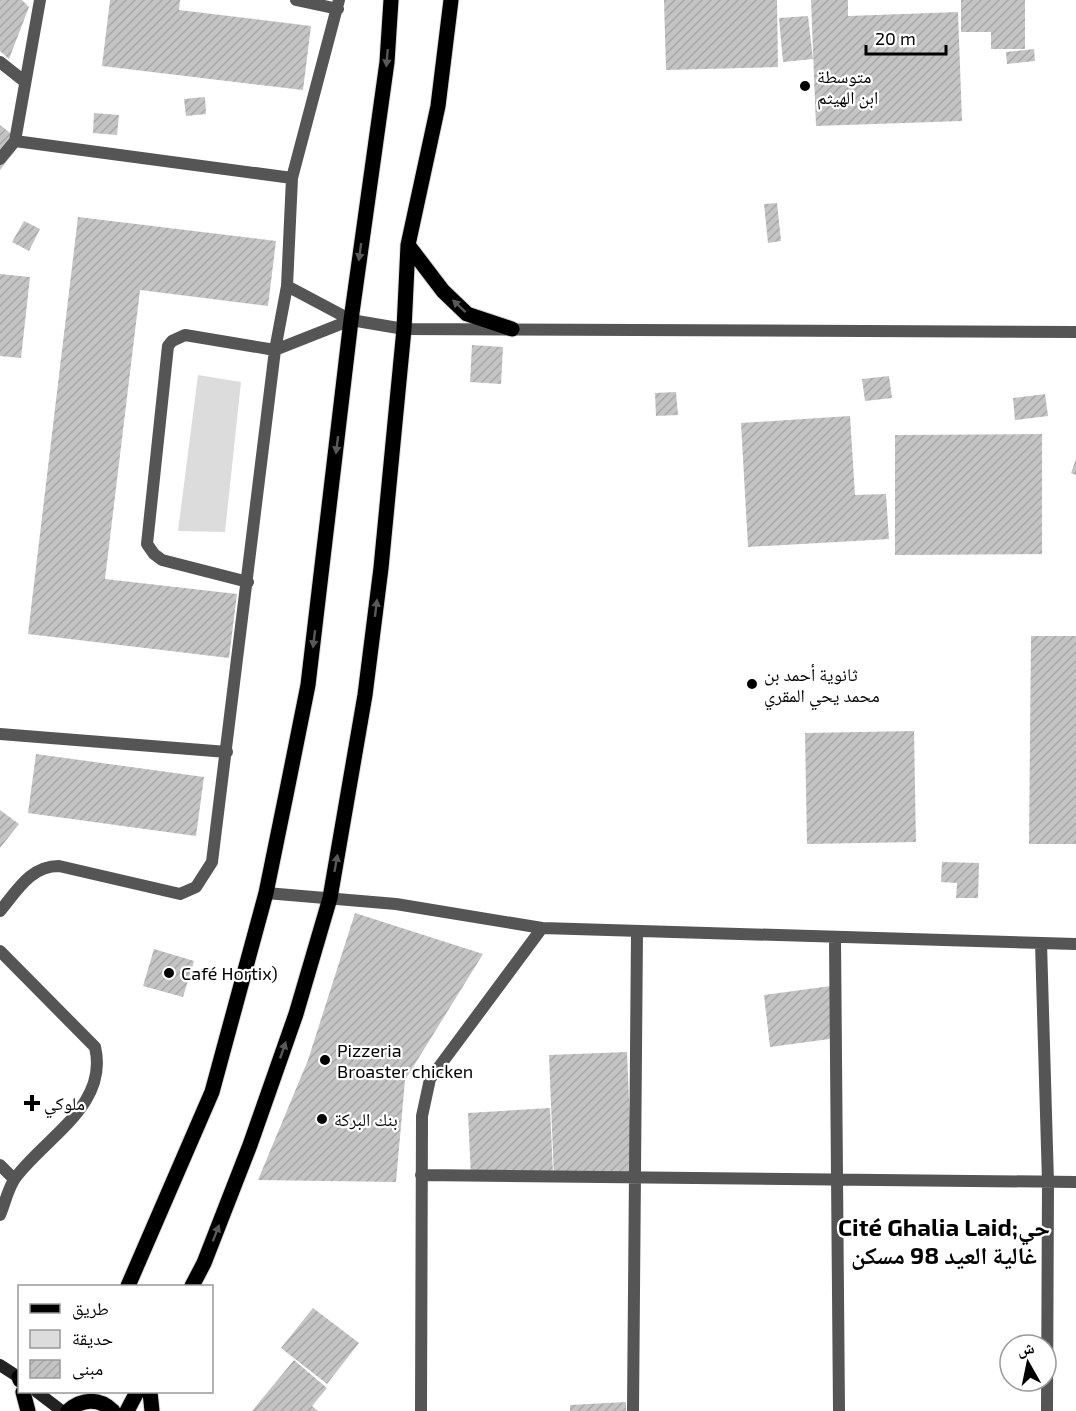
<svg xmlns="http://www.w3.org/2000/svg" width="1076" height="1411" font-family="'Exo 2','Noto Naskh Arabic',sans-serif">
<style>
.park{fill:#dcdcdc}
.building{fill:url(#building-hatch)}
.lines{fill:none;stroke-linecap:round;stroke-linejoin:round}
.primary-casing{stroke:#dbdbdb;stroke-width:17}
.minor{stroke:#555;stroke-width:12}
.secondary{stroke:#222;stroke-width:12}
.primary{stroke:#000;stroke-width:15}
.oneway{fill:#595959}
.poi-dot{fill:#000;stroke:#fff;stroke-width:2}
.labels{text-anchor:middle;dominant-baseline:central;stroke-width:4.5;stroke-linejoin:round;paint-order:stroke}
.poi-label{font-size:18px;fill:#000;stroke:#fff;text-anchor:start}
.district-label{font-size:24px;font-weight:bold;fill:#000;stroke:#fff}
</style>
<defs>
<pattern id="building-hatch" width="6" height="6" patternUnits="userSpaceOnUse" patternTransform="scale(1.5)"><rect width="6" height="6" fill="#c4c4c4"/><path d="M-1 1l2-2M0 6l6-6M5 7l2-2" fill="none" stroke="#a7a7a7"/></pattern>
</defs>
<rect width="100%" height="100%" fill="#fff"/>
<path class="park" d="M 198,375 L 241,382 L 225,532 L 178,531 Z"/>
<path class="building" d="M 0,0 L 22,0 L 29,7 L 9,59 L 0,51 Z
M 110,0 L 180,0 L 179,10 L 311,26 L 303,90 L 102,66 Z
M 664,0 L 777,0 L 778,67 L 666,70 Z
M 811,0 L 848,0 L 848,16 L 958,12 L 962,121 L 816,126 Z
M 961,0 L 1025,0 L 1025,49 L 991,49 L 991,32 L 961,32 Z
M 808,16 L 813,59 L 783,62 L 779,18 Z
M 1034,49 L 1035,61 L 1007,64 L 1006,52 Z
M 205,97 L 206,114 L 186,116 L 184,99 Z
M 94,113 L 119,115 L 117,135 L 93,133 Z
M 0,125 L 22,142 L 0,170 Z
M 777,203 L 781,241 L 768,243 L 764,204 Z
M 78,217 L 276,241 L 268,306 L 140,290 L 105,579 L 237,594 L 229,658 L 28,634 Z
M 24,221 L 40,229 L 29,251 L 12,242 Z
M 0,274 L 30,277 L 21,358 L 0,356 Z
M 472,345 L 503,347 L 501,384 L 470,382 Z
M 889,376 L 892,398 L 865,401 L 862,379 Z
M 676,392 L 678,415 L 656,416 L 655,393 Z
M 1045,394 L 1048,416 L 1015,420 L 1013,398 Z
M 850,416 L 855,495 L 886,494 L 889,539 L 748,547 L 741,423 Z
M 1042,434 L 1042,554 L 895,555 L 895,435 Z
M 1076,459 L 1076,475 L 1071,473 Z
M 1031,636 L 1076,636 L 1076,844 L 1029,844 Z
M 914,731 L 916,842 L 807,844 L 805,733 Z
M 36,754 L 204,777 L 196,836 L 28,813 Z
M 0,810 L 19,824 L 0,848 Z
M 942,862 L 979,863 L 978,898 L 956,898 L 957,883 L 941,882 Z
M 355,913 L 483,954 L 405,1080 L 396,1182 L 258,1180 L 308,1060 Z
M 154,949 L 194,961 L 183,997 L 143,986 Z
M 831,986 L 837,1038 L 770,1047 L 764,995 Z
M 627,1052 L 632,1175 L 554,1178 L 549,1055 Z
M 550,1108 L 553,1173 L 471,1177 L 468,1113 Z
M 313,1308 L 359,1343 L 327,1384 L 281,1348 Z
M 294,1360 L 327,1388 L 312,1406 L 318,1411 L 252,1411 Z
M 626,1402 L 626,1411 L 570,1411 L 570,1405 Z"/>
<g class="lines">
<g class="primary-casing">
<path id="primary" d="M 408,245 L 443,291 L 467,314 L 512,329
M 128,1286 L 212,1092 L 266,893 L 287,790 L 308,685 L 351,320 L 387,62 L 391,0
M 192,1286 L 204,1263 L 250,1145 L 296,1014 L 330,898 L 365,695 L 381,568 L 404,329 L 408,245 L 438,106 L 451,0
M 19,1377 L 20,1380
M 23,1392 L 28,1411
M 150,1392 L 152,1411
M 68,1411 C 81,1399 99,1397 113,1411
M 127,1411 L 137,1392"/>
</g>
<path class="minor" d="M 296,0 L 338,9
M 0,62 L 24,81
M 15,141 L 292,178
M 0,159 L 15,141 L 40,0
M 287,286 L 351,320 L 404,329 L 1076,332
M 248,582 L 162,560 L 154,554 L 147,544 L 168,346 L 172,341 L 185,335 L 275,350 L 351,320
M 0,734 L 227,752
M 266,893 L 396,904 L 542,928 L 1076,944
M 0,911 C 17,891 30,866 59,866 L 180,894 L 196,887 L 212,862 L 275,350 L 287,286 L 292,178 L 339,0
M 835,939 L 839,1411
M 1041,943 L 1048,1182 L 1047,1411
M 0,951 L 95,1047 C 109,1105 46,1137 16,1177 C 8,1187 5,1204 0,1215
M 0,1165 L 14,1179
M 421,1175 L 1076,1182
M 421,1411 L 422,1116 L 430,1079 L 542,928
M 633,1411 L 637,932"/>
<path class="secondary" d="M 0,1365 L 20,1378
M 37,1392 L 62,1411"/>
<use href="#primary" class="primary"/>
</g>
<defs><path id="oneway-solid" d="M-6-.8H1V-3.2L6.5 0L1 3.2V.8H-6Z" transform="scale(1.5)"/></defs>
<g class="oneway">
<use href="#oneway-solid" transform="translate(387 58) rotate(95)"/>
<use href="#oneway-solid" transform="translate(360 252) rotate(98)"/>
<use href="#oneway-solid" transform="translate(459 306) rotate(-137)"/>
<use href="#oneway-solid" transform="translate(337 445) rotate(97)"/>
<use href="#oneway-solid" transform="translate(376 608) rotate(-83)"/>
<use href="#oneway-solid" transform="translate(314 639) rotate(97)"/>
<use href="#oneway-solid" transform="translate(336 863) rotate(-80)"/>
<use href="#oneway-solid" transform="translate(283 1050) rotate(-71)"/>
<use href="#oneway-solid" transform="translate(216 1233) rotate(-69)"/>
</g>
<g class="poi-dot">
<circle cx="805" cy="86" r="6"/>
<circle cx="752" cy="684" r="6"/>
<circle cx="169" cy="973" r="6"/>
<circle cx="325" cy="1060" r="6"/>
<path d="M29 1094h6v6h6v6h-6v6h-6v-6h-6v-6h6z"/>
<circle cx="322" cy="1119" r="6"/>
</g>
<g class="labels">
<g class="poi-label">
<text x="817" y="76">متوسطة<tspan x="817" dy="21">ابن الهيثم</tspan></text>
<text x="764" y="674">ثانوية أحمد بن<tspan x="764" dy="21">محمد يحي المقري</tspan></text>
<text x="181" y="973">Café Hortix)</text>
<text x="337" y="1050">Pizzeria<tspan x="337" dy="21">Broaster chicken</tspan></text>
<text x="44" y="1103">ملوكي</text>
<text x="334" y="1119">بنك البركة</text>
</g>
<g class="district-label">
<text x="944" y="1226">Cité Ghalia Laid;حي<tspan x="944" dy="28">غالية العيد 98 مسكن</tspan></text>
</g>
</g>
<rect x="18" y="1285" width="195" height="108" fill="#ffffff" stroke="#999999" stroke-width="1.5"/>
<rect x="30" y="1304" width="30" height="9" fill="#000000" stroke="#999999" stroke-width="1.5"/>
<text x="72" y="1315" font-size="18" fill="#000000">طريق</text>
<rect x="30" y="1330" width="30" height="18" fill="#dcdcdc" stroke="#999999" stroke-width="1.5"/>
<text x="72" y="1345" font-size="18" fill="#000000">حديقة</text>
<rect x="30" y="1360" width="30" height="18" fill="url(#building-hatch)" stroke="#999999" stroke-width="1.5"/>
<text x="72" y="1375" font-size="18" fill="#000000">مبنى</text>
<g transform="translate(1028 1363) rotate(351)"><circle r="28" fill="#ffffff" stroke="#999999" stroke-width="1.5"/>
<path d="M0-4.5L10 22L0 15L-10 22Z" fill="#000000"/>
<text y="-9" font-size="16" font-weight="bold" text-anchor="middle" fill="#000000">ش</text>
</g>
<path d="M866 45v9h80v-9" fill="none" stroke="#000000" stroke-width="3"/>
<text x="875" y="45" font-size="18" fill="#000000" stroke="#ffffff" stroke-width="4.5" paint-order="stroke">20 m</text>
</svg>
